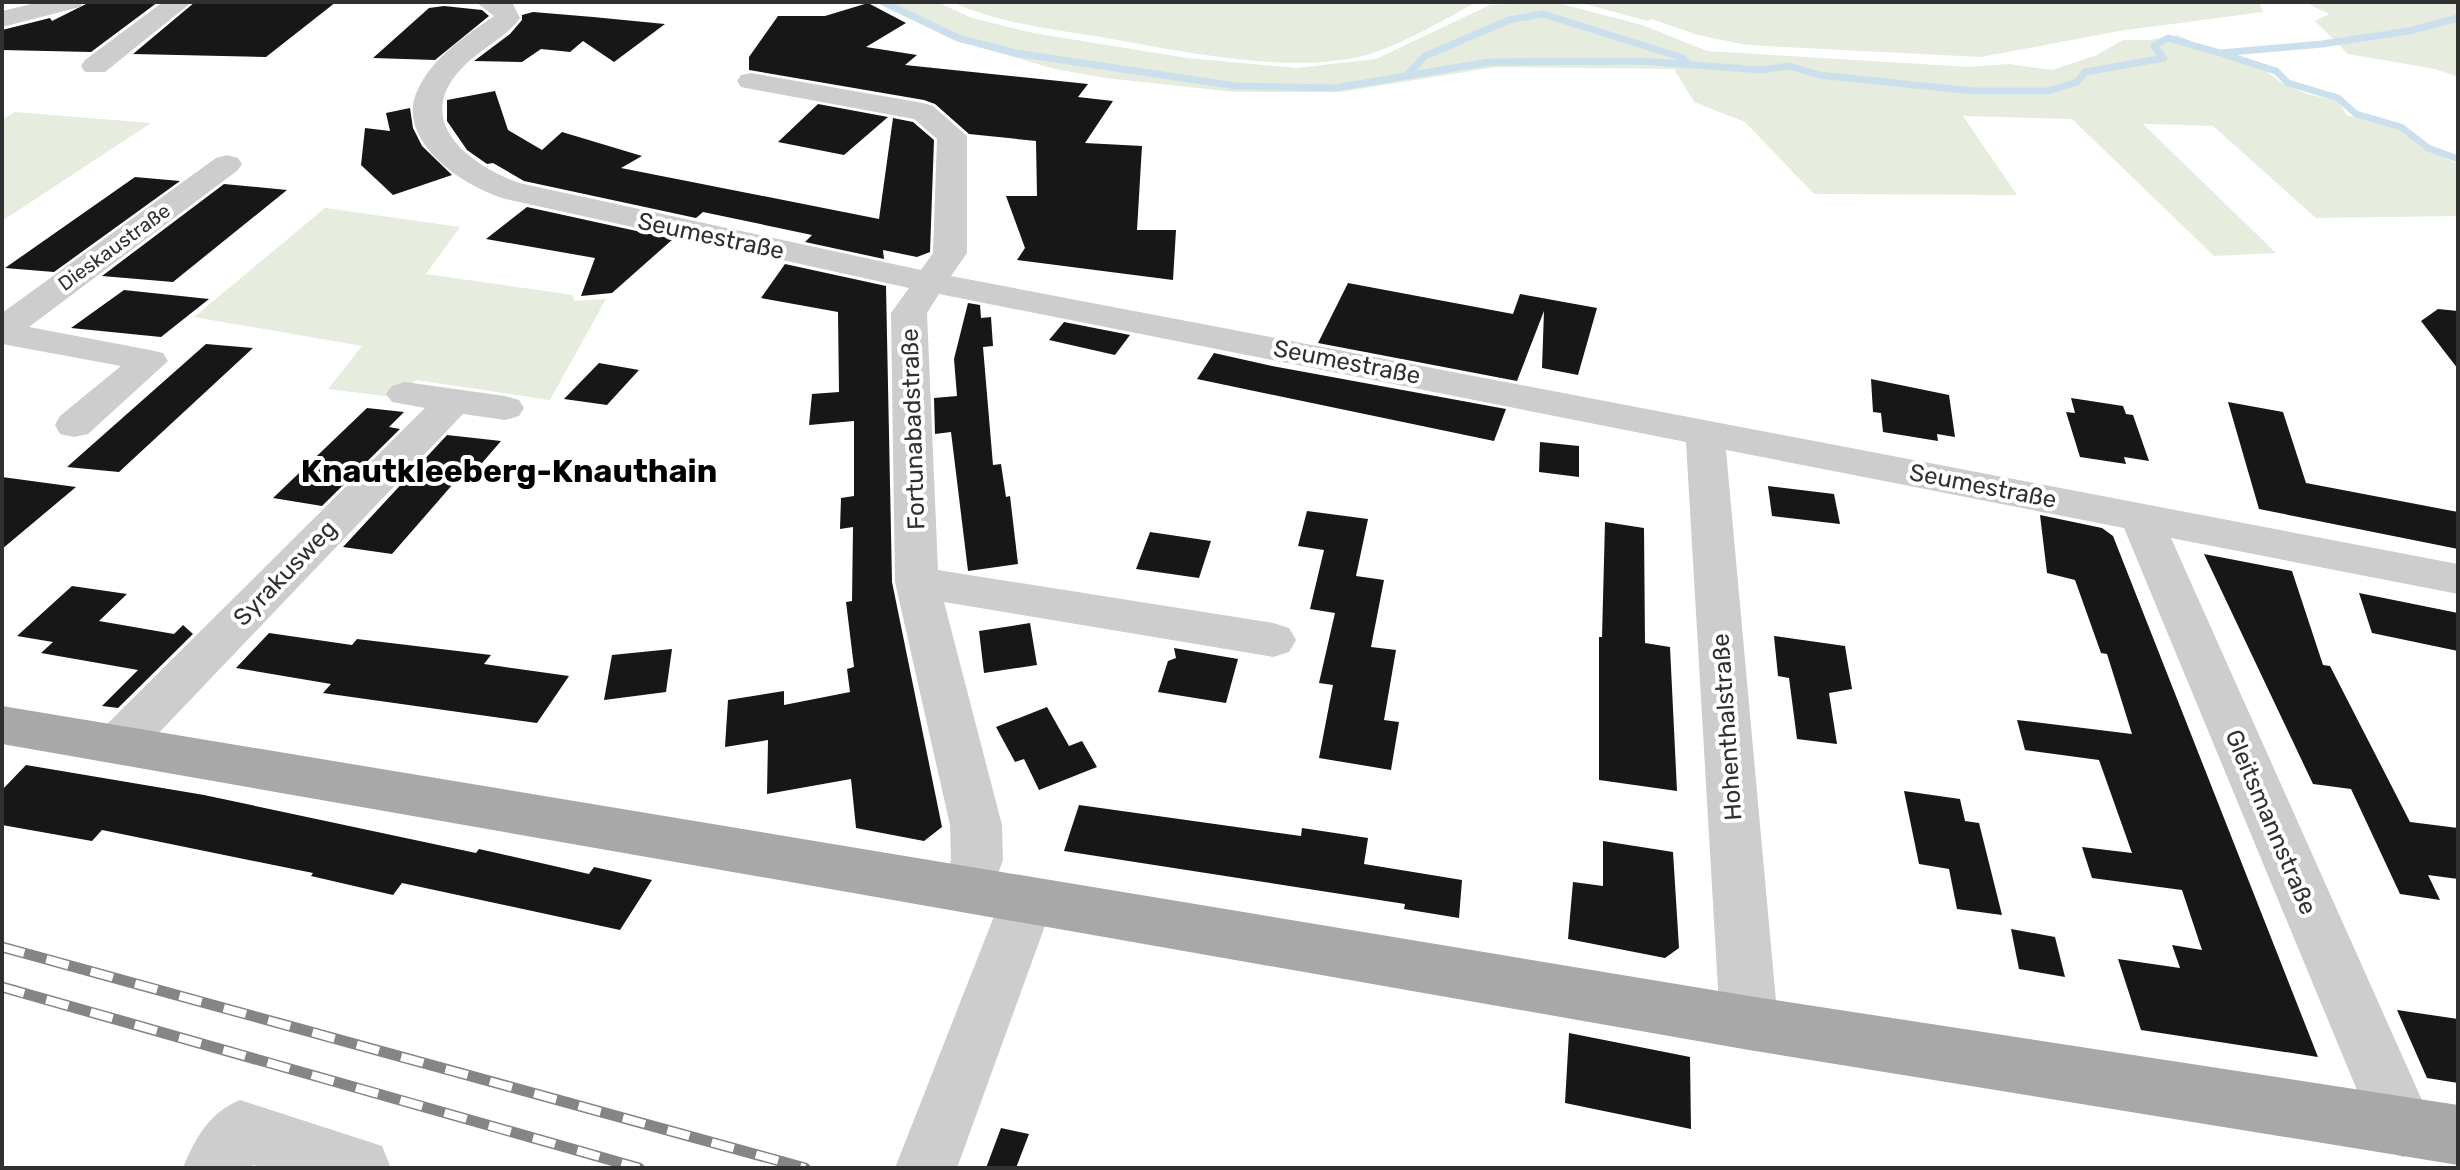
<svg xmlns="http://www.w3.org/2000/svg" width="2460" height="1170" font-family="Rubik,sans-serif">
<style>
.green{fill:#e6ecde}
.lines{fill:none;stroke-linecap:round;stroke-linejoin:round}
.stream{stroke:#cbe0ec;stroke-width:7}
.building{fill:#171717}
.minor{fill:#cdcdcd;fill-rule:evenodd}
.major{fill:#a8a8a8;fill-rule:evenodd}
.rail-casing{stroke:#858585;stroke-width:11}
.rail{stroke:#fff;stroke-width:8;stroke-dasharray:23;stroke-linecap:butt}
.labels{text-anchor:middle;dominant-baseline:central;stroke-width:8;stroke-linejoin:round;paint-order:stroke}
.far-street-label{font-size:20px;fill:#303030;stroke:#fff}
.street-label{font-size:24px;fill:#303030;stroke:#fff}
.district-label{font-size:32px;font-weight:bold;fill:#000;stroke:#fff}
</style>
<rect width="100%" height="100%" fill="#fff"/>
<path class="green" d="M 876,2 L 937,2 L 972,18 L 1033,33 L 1187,58 L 1296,68 L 1376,59 L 1490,5 L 1554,2 L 1642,25 L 1707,51 L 1969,67 L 2008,64 L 2052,70 L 2097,55 L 2123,40 L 2149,40 L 2178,35 L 2210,51 L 2266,71 L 2283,84 L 2307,94 L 2338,101 L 2347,115 L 2398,129 L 2422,148 L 2458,164 L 2458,216 L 2316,218 L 2213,126 L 2143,124 L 2276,253 L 2214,256 L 2072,119 L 1963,116 L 2017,195 L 1814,194 L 1745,122 L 1694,102 L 1674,69 L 1496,67 L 1340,92 L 1235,92 L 1105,78 L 1055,69 L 959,41 Z
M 952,2 L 1477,2 C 1443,20 1409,41 1373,53 C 1301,77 1180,51 1106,38 C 1053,29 1001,24 952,2 Z
M 1578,2 L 2259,2 L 2263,12 L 2119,31 L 1981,57 L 1746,45 L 1698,35 L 1651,19 L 1647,21 Z
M 2305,2 L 2458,2 L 2458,77 L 2435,69 L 2348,54 L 2315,21 L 2329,14 Z
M 15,112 L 151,123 L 2,221 L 2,120 Z
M 325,208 L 460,227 L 426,274 L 573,295 L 574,301 L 606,299 L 550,400 L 416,380 L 393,397 L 328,389 L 362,346 L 194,317 Z"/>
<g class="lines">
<path class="stream" d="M 883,2 L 958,38 L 1015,53 L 1236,86 L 1335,88 L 1489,62 L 1640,61 L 1761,70 L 1789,66 L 1819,75 L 1973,91 L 2048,91 L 2077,82 L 2085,72 L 2164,58 L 2154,46 L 2168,38 L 2220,53 L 2322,44 L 2409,31 L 2458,18
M 2226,55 L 2276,71 L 2288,83 L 2338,98 L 2356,114 L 2401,127 L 2428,148 L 2458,159
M 1406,76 L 1425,56 L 1509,20 L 1543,14 L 1683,58 L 1687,63"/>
</g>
<path class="building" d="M 112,2 L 158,2 L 91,52 L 2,50 L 2,30 L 50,18 L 52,21 L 86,4 Z
M 195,2 L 336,2 L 266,57 L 133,54 Z
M 868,3 L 906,23 L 866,47 L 917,55 L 905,65 L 1088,84 L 1078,97 L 1113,101 L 1085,143 L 1142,146 L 1137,230 L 1176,230 L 1173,280 L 1017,260 L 1025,248 L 1006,196 L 1037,196 L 1036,141 L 969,134 L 935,104 L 924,100 L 749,70 L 749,57 L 778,16 L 825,16 Z
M 444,6 L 482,10 L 489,16 L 435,60 L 373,58 L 429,8 Z
M 533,12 L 593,17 L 665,24 L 614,62 L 583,41 L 570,52 L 541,49 L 522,62 L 474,61 L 510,34 L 522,20 L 522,15 Z
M 495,91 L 508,130 L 542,150 L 562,132 L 642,156 L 621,168 L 879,219 L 893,118 L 913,122 L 934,140 L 930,252 L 917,257 L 883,250 L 884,259 L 805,242 L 812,235 L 703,212 L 696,218 L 524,181 L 493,163 L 487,164 L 467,150 L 447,121 L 447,100 Z
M 818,104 L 888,117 L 844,155 L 778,142 Z
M 410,108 L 413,128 L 422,146 L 452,175 L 393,195 L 361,165 L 365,128 L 390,131 L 386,113 Z
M 135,177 L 180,181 L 54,272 L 5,268 Z
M 224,184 L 287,190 L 173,282 L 102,276 Z
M 527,207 L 673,239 L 612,293 L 581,296 L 595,258 L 486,239 Z
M 785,264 L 886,286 L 892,582 L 942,827 L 924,841 L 856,828 L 851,779 L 767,794 L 768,740 L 725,747 L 728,700 L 784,691 L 784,705 L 850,692 L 847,669 L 854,667 L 846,602 L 852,601 L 853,527 L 840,529 L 841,498 L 854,496 L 854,421 L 809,425 L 812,394 L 839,392 L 838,312 L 761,298 Z
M 1348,283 L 1513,314 L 1520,294 L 1597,308 L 1578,375 L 1542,368 L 1544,311 L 1517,381 L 1318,343 Z
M 124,290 L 209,299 L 161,337 L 71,328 Z
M 968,303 L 980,305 L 981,318 L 991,317 L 993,346 L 983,347 L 993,465 L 1001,464 L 1006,497 L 1010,496 L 1018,564 L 968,571 L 951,432 L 935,434 L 934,398 L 957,396 L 954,359 Z
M 2438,309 L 2458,311 L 2458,369 L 2421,321 Z
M 1064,322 L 1130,335 L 1115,355 L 1049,340 Z
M 206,344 L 253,348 L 119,472 L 67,467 Z
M 1214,353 L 1272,366 L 1506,409 L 1494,441 L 1197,379 Z
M 599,363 L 639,370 L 607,405 L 564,399 Z
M 1871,379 L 1949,395 L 1955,437 L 1937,434 L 1938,441 L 1883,432 L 1881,413 L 1873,412 Z
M 2071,398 L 2123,406 L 2126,414 L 2133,415 L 2149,461 L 2124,457 L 2126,464 L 2080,457 L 2066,412 L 2075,413 Z
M 2228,402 L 2283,412 L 2306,483 L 2458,512 L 2458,549 L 2259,509 Z
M 367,408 L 404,412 L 389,427 L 400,429 L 322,506 L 273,498 Z
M 447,435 L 501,441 L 470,477 L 460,476 L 392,554 L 343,547 Z
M 1540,442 L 1579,446 L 1579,477 L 1539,472 Z
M 2,477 L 76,487 L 2,549 Z
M 1768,486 L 1834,494 L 1840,524 L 1772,516 Z
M 1307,511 L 1368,519 L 1356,576 L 1384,580 L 1371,647 L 1396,650 L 1384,720 L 1399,722 L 1391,770 L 1319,758 L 1333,685 L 1319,683 L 1335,613 L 1310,609 L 1324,550 L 1298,546 Z
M 2040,515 L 2102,528 L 2113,536 L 2318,1057 L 2141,1030 L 2118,959 L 2180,968 L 2172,945 L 2202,950 L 2182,890 L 2092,878 L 2082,847 L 2132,853 L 2099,760 L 2025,750 L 2017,720 L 2132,734 L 2107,654 L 2101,653 L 2075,580 L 2047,573 Z
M 1605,522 L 1644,528 L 1645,643 L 1670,647 L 1677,791 L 1599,780 L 1599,637 L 1602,637 Z
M 1150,532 L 1211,541 L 1199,578 L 1136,569 Z
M 2204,554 L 2292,571 L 2323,665 L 2330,666 L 2410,822 L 2458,828 L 2458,879 L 2428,875 L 2440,900 L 2400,894 L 2351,789 L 2313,784 Z
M 72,586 L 127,594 L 99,621 L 174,634 L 183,625 L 193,634 L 118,708 L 102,706 L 138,670 L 41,653 L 53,642 L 17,636 Z
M 2359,593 L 2458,613 L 2458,651 L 2372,633 Z
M 1030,623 L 1037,665 L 984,673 L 979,631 Z
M 269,633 L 352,645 L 357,639 L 491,655 L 484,664 L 569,676 L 537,723 L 323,693 L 331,684 L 236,668 Z
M 1774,636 L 1845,646 L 1852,689 L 1829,693 L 1837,744 L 1797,739 L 1789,678 L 1778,676 Z
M 1174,648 L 1238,659 L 1226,703 L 1158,692 L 1168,661 L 1176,658 Z
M 672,649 L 666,692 L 604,700 L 612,655 Z
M 1047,707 L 1069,746 L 1082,741 L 1097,767 L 1039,790 L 1024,759 L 1015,762 L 996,727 Z
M 26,765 L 204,795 L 476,853 L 479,849 L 589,874 L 594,867 L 652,880 L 620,930 L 402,883 L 393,895 L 311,876 L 313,873 L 102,830 L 92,841 L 2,825 L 2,790 Z
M 1904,791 L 1960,799 L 1965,821 L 1979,823 L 2002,915 L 1957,909 L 1949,869 L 1919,864 Z
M 1079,805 L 1301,836 L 1302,828 L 1368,838 L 1364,864 L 1462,880 L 1459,918 L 1404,909 L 1405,904 L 1064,851 Z
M 1603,841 L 1673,852 L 1679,948 L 1665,958 L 1568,939 L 1573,882 L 1603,886 Z
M 2011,929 L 2055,937 L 2065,977 L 2019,969 Z
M 2397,1010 L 2458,1019 L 2458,1083 L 2427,1078 Z
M 1569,1033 L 1690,1057 L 1691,1129 L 1565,1103 Z
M 1001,1128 L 1029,1134 L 1016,1168 L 986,1168 Z"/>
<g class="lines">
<path class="minor" d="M 40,2 L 84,2 L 80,7 L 2,27 L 2,11 Z
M 163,2 L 192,2 L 105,72 L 85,72 L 81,66 L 85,60 Z
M 476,2 L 512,2 L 520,18 C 506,38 480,49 463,67 C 411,120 467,164 519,183 L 921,270 L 933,253 L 937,139 L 914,119 L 751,89 L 741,87 L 737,81 L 741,75 L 751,73 L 923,103 L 933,106 L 967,136 L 967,253 L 951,276 L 2458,564 L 2458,594 L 2171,538 L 2434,1127 L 2425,1148 L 2403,1157 L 2381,1148 L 2124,528 L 1726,450 L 1778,1023 L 1770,1042 L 1749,1050 L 1728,1042 L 1720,1023 L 1686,442 L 939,294 L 927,313 L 938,570 L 1273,623 L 1289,628 L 1296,640 L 1289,652 L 1273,657 L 944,602 L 1002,825 L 1003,860 L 986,906 L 967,913 L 948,906 L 940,890 L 951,860 L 950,825 L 895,582 L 891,313 L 909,288 L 510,200 C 468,190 392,141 418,89 C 433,57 466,36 494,16 Z
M 227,155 L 238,158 L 242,164 L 238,170 L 29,327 L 150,350 L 163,353 L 168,361 L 88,434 L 74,437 L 60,434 L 55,425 L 60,416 L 121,366 L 2,344 L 2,313 L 216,158 Z
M 405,382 L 505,396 L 519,400 L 524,408 L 519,416 L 505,420 L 463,414 L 134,759 L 117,764 L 100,759 L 92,745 L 100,731 L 425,408 L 392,402 L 386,394 L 392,386 Z
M 1027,877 L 1046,884 L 1054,901 L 957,1168 L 895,1168 L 1000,901 L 1008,884 Z
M 240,1100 L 382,1146 L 391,1168 L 264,1168 L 253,1165 L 251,1168 L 183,1168 C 195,1138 210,1112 240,1100 Z"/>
<path class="major" d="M 2,706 L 1749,996 L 2458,1105 L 2458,1165 L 1749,1050 L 2,744 Z"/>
<g class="rail-casing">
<path id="rail" d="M 2,947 L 805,1168
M 2,987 L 639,1168"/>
</g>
<use href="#rail" class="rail"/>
</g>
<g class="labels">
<g class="far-street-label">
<text transform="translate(114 247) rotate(-36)">Dieskaustraße</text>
</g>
<g class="street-label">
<text transform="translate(711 236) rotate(12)">Seumestraße</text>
<text transform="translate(1347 362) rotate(11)">Seumestraße</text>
<text transform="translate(913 429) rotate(-92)">Fortunabadstraße</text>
<text transform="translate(1983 486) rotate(11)">Seumestraße</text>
<text transform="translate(285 573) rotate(-46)">Syrakusweg</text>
<text transform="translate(1727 727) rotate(-94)">Hohenthalstraße</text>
<text transform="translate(2271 822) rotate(67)">Gleitsmannstraße</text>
</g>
<g class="district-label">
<text x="509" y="471">Knautkleeberg-Knauthain</text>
</g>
</g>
<rect width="2460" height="1170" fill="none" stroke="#303030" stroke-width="8"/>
</svg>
